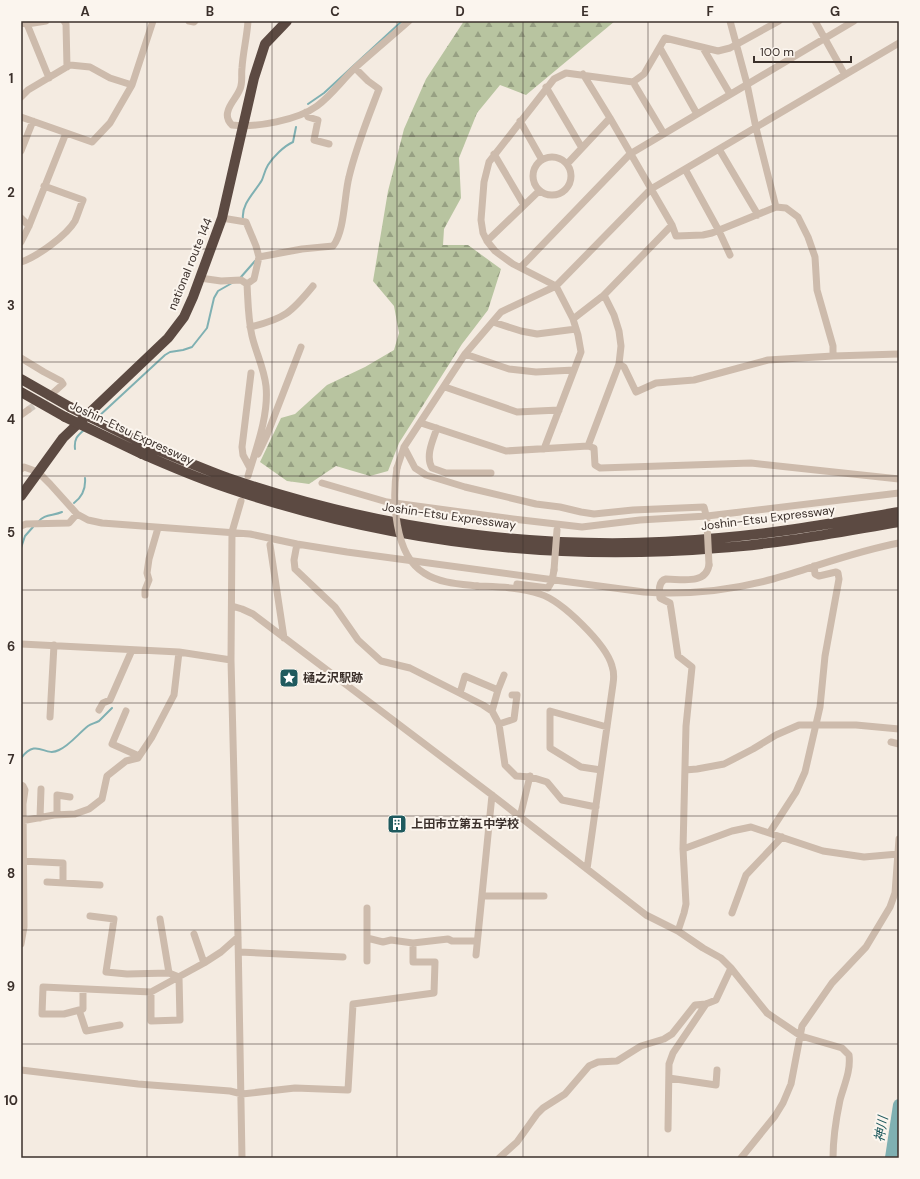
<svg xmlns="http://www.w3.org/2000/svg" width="920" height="1179" font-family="'DM Sans','Noto Sans JP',sans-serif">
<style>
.forest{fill:url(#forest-firs)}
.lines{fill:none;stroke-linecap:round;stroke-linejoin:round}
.stream{stroke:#7fb0b2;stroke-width:2}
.river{stroke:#7fb0b2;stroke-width:12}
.minor-tunnel{stroke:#cfc6bd;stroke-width:7;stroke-dasharray:7 3.5;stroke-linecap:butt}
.minor{stroke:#cdbbac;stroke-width:7}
.highway{stroke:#5c4a42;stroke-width:10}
.minor-bridge{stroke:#cdbbac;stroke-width:7}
.highway-bridge{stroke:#5c4a42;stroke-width:10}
.grid{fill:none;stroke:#3b302b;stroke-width:1;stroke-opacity:0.55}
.labels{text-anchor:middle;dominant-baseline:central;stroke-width:4;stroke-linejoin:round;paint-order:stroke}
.street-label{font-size:12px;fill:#3b302b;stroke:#fbf5ee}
.poi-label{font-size:12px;font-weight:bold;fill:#3b302b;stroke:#fbf5ee;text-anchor:start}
.water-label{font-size:13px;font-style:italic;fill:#1f5a5e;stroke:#fbf5ee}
.neatline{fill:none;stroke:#3b302b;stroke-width:1.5}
.grid-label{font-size:13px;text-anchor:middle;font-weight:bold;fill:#3b302b}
</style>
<defs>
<pattern id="forest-firs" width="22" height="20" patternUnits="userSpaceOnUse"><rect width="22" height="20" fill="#b8c4a0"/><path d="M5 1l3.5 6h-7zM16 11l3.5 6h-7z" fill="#97a083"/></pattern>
</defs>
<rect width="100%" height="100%" fill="#f4ebe1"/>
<path class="forest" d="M 464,21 L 615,21 L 526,95 L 500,85 L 477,113 L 459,158 L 461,198 L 444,229 L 443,245 L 468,245 L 501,269 L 488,310 L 462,344 L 399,443 L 388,471 L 370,476 L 336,466 L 309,484 L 287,481 L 260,462 L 281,418 L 295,414 L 327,385 L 365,367 L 394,350 L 399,333 L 394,306 L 373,281 L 388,191 L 404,129 L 426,79 Z"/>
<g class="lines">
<path class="stream" d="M 308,104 L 324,93 L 402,21
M 243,219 C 241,204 255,192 262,180 C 264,175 265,170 268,165 C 273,157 284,146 293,142 L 296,127
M 241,277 L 255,261
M 98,417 L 165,355 L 170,352 L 183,350 L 192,347 L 207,328 L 214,298 L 218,291 L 232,283
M 75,449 C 74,439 77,436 84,430
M 74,503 C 82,497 86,490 85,478
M 38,522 C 44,514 53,516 62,512
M 21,548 L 25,536 L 33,527
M 21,758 C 38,737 44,758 59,750 C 69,746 79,733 88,726 C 91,724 95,723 99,721 C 103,717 108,712 112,708"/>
<path class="river" d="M 891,1158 L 899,1105"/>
<path class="minor-tunnel" d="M 28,410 L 52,393"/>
<path class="minor" d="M 64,21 L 66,24 L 67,67
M 189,21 L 194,22 L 195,21
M 248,21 C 247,37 243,52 242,68 C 241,75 243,82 240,89 C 237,97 230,103 228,111 C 226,117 228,121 232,125 C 256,128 298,120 317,106 C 332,95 343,79 356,67 C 374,51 392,36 409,21
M 815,21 L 845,75
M 21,23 L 27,24 L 49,78
M 27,24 L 46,21
M 660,48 L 697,114
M 703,48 L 730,94
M 583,74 L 610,118 L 672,225 L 676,236 L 703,235 L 712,233 L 776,207 L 756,128 L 747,84 L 730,21
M 633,82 L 664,134
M 546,87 L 582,148
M 21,97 L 28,90 L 70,65 L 90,67 L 110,78 L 132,85
M 306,112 L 308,117 L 318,120 L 314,140 L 329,144
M 21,117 L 92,142 L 110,123 L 132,85 L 153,21
M 520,121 L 542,160
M 719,149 L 758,215
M 21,151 L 33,121
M 494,154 L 524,205
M533 176a19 19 0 1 1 38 0a19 19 0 1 1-38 0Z
M 567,164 L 610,118
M 685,169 L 719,231 L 730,255
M 776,207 L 786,208 L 798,217 L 808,237 L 815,257 L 817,290 L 833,346 L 833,356
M 21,218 L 29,226
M 222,218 L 246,222 L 256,246 L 259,257 L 254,279 L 247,284
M 487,241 L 539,191
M 21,242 L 29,226 L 66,133
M 259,257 L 302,249 L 333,246 C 345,231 344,196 349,177 C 356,147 368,118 379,89 L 368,81 L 355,68
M 21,262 C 37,257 67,235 75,221 C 78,214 80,207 83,200 L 44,186
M 521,267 L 630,154 L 854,21
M 200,278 L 221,281 L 241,280 L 247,284 C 248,301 248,319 252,336 C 256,353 264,368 266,386 C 269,415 256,449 248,476
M 573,319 L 604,295 L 672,225
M 493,322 L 521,331 L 537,334 L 576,329
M 250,327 C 284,319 291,313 313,286
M 465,354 L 509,369 L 536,372 L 574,370
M 21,358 L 44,372 L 61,381 L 63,384 L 54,392
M 619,364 L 624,367 L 636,392 L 656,383 L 694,380 L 768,360 L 833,356 L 899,354
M 445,387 L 517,412 L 559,410
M 21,415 L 28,410
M 421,423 L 506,451 L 588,446 L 619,364 L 621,346 L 619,331 L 614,315 L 604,295
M 437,428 C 433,440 425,456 432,468 L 446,473 L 491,473
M 588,446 L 594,448 L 595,465 L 600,468 L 751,463 L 899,479
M 404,447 L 415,468 L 426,475 L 465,487 L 536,504 L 560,507 L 581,512 L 594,514 L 633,510 L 704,507 L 707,519
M 544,449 L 581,352 L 578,335 L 573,319 L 556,286 L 513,264 L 495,251 L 487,241 L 483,233 L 481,220 L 484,182 L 489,162 L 554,79 L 566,73 L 633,82 L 644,74 L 665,38 L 718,51 L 730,48 L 779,21
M 258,454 L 267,435 L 301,347
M 250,468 L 243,455 L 242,447 L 251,373
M 397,468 L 404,447 L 465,354 L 501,312 L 556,286 L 651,189 L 899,43
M 21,469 L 24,467 L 38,472 L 50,484 L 77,514 L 88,520 L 102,523 L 250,534 L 297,544 L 347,552 L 644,592 C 687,595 732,590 773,579 C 815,567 856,551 899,543
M 322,483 L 387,502 L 513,519 L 582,527 L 640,520 L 707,516 L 899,493
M 241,501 L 232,532 L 231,660 L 238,937 L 242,1158
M 21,526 L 26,524 L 69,523 L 77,514
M 297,544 L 294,560 L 295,569 L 335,607 L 358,640 L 381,661 L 410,668 L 483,705 L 492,711 L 499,724 L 505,765 L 516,776 L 531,777 L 547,782 L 562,800 L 596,807
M 270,545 L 284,638
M 517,584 L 548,588 L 552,581 L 554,570
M 477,586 C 498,587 520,587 540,594 C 562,601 606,644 612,666 C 614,672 614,678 613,684 L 587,869
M 145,595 L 145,590 L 149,580 L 147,573 L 149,559 L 158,528
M 232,606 L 242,609 L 253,614 L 492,795 L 646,915 L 678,931 L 703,948 L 721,958 L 731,968 L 767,1013 L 801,1036 L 842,1048 L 849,1055 C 851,1071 844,1085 840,1100 C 836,1119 833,1139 833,1158
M 21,644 L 179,652 L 231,660
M 460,693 L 465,676 L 498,690
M 99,710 L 103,703 L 110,700 L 132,650
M 126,711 L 112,744 L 139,756
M 492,711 L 498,690 L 504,675
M 50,717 L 54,645
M 499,724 L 514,719 L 517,695 L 512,695
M 891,742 L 899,744
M 601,770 L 581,767 L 550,748 L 550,711 L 607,727
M 685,770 L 697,769 L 724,764 L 753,749 L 776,735 L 799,725 L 856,725 L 899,729
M 21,785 L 23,786 L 25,790 L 23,804 L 24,927 L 21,944
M 57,815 L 57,795 L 70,797
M 520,817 L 530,776
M 40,818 L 41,789
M 21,821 L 54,815 L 75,814 L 89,809 L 102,799 L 107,776 L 126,761 L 138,758 L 152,737 L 174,695 L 179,652
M 770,832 L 796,792 L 805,772 L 820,707 L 825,656 L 839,579 L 838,573 L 836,572 L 819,576 L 815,574 L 814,566
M 683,849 L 732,831 L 751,827 L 823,851 L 864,857 L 898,854
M 21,861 L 63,863 L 63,883
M 47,882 L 100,885
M 482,896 L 544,896
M 367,908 L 367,961
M 732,913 L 746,875 L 782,837
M 90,916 L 114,919 L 106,972 L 127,974 L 169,973 L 179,977 L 180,1020 L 151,1021 L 151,992
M 160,919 L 169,973
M 678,931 L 684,913 L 686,904 L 683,849 L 686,726 L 692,667 L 678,656 L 671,609 L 670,603 L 660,598 C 659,591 658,581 666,579 C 681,579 706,585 709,565
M 194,934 L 204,963
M 367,938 L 383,942 L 391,940 L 413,943 L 448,939 L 452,941 L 477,941
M 239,952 L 343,957
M 476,955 L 492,795
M 83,989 L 83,1009 L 64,1014 L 42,1014 L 43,987 L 151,992 L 204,963 L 221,952 L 238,937
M 79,1010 L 86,1031 L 120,1025
M 21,1070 L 138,1084 L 230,1091 L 242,1094 L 295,1088 L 348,1090 L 353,1004 L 434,993 L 435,962 L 413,962 L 413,943
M 669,1078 L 716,1085 L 717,1070
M 668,1129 L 669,1064 L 673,1053 L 706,1004
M 499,1158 L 517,1142 L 537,1114 L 543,1108 L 565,1094 L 589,1066 L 598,1062 L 617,1061 L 641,1046 L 664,1039 L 672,1034 L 695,1005 L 706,1004 L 716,1000 L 731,968
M 741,1158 L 775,1116 L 783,1103 L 791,1084 L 802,1026 L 832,983 L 866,947 L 890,907 L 895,893 L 899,839"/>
<path class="highway" d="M 21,379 L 70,407
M 21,392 L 65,417
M 146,445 C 173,456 201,468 228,478 C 385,532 554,554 719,538 C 780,533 839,522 899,512
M 142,454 C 170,466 199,479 228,488 C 388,542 551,562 718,548 C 779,544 839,532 899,522
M 21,496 L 63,438 L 168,338 L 184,317 L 193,297 L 222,218 L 254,78 L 265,44 L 287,21"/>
<path class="minor-bridge" d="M 397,468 C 392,498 394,555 424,573 C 439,583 459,584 477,586
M 707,523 L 709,565
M 554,570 L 557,530"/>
<path class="highway-bridge" d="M 70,407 L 146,445
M 65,417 L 142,454"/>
</g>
<path class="grid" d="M 147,21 L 147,1158M 272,21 L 272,1158M 397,21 L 397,1158M 523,21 L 523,1158M 648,21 L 648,1158M 773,21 L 773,1158M 21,136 L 899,136M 21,249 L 899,249M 21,362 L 899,362M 21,476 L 899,476M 21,590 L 899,590M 21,703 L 899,703M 21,816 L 899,816M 21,930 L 899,930M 21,1044 L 899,1044"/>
<defs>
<g id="sight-square" transform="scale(1)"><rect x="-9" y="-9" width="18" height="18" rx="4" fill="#1f5a5e" stroke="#fbf5ee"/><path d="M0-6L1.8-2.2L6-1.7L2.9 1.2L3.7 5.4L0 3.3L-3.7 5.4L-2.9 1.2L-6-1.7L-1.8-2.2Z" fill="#fff"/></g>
<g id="building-square" transform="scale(1)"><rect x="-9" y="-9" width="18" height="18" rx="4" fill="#1f5a5e" stroke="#fbf5ee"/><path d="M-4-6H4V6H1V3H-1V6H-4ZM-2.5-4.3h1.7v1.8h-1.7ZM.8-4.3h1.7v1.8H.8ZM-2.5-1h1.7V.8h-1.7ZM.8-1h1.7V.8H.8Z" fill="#fff"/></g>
</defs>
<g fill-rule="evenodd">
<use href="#sight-square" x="289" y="678"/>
<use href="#building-square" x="397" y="824"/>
</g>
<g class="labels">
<g class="street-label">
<text transform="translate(190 264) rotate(-68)">national route 144</text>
<text transform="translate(132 433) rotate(25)">Joshin-Etsu Expressway</text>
<text transform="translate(449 516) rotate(8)">Joshin-Etsu Expressway</text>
<text transform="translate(768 518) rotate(-7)">Joshin-Etsu Expressway</text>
</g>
<g class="poi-label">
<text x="303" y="678">樋之沢駅跡</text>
<text x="411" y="824">上田市立第五中学校</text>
</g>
<g class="water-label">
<text transform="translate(881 1129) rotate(-81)">神川</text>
</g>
</g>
<rect width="920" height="1179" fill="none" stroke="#fbf5ee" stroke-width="44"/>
<path d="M754 56v6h97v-6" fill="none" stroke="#3b302b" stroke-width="2"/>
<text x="760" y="56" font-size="12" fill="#3b302b" stroke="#fbf5ee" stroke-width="3" paint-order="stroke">100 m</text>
<rect x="22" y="22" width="876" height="1135" class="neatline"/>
<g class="grid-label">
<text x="85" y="16">A</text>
<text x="210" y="16">B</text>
<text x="335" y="16">C</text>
<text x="460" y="16">D</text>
<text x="585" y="16">E</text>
<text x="710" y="16">F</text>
<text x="835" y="16">G</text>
<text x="11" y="83">1</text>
<text x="11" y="197">2</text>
<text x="11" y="310">3</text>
<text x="11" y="424">4</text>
<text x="11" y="537">5</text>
<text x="11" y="651">6</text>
<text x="11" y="764">7</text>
<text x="11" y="878">8</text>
<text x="11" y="991">9</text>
<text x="11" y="1105">10</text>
</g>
</svg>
